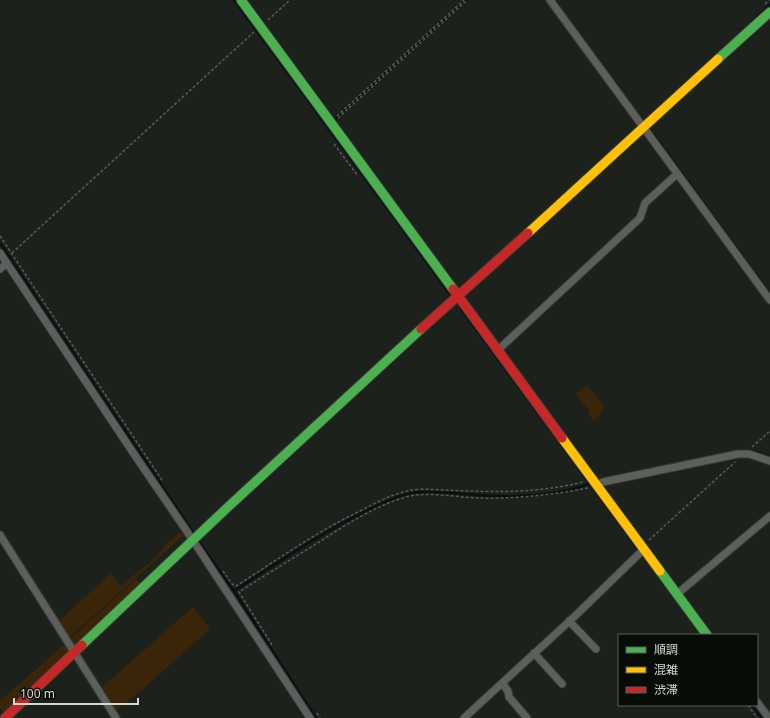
<svg xmlns="http://www.w3.org/2000/svg" width="770" height="718" font-family="'Noto Sans','Noto Sans JP',sans-serif">
<style>
.green{fill:#3a2508}
.lines{fill:none;stroke-linecap:round;stroke-linejoin:round}
.stream{stroke:#061213;stroke-width:2.5}
.street-casing{stroke:#383c37;stroke-width:9}
.fast-casing{stroke:#383c37;stroke-width:11}
.slow-casing{stroke:#383c37;stroke-width:11}
.jam-casing{stroke:#383c37;stroke-width:11}
.path{stroke:#585b56;stroke-width:1.5;stroke-dasharray:3 2;stroke-linecap:butt}
.street{stroke:#5c5f5b;stroke-width:7}
.fast{stroke:#4caf50;stroke-width:9}
.slow{stroke:#ffc107;stroke-width:9}
.jam{stroke:#c62828;stroke-width:9}
</style>
<rect width="100%" height="100%" fill="#1c221b"/>
<path class="green" d="M 587,385 L 605,408 L 594,421 L 588,414 L 590,412 L 576,394 Z
M 180,532 L 184,535 L 69,638 L 59,621 L 111,573 L 121,586 L 156,557 L 165,545 Z
M 136,579 L 141,585 L 75,647 L 70,639 Z
M 193,607 L 210,629 L 142,690 L 115,711 L 101,688 Z
M 65,644 L 69,650 L 69,655 L 6,714 L 0,708 L 0,701 Z"/>
<g class="lines">
<path class="stream" d="M 234,0 L 452,297 L 453,296
M 750,24 L 770,5
M 333,121 L 466,0
M 654,135 L 770,294
M 0,243 L 194,534
M 461,309 L 640,552
M 739,451 C 750,449 760,454 770,457
M 197,539 L 234,591 L 316,718
M 234,591 C 279,562 325,530 374,507 C 386,502 398,495 411,493 C 433,490 456,494 478,495 C 515,498 557,496 592,483
M 752,705 L 762,718"/>
<g class="street-casing">
<path id="street" d="M 550,0 L 770,300
M 0,253 L 136,457 L 188,533 L 310,718
M 0,269 L 7,263
M 498,350 L 640,218 L 645,203 L 677,174
M 597,485 L 603,482 L 738,454 L 749,454 L 770,461
M 0,535 L 116,718
M 677,594 L 770,516
M 569,621 L 596,649
M 534,653 L 562,684
M 502,683 L 508,691 L 509,697 L 527,718
M 757,702 L 769,718
M 464,718 L 574,617 L 642,551"/>
</g>
<g class="fast-casing">
<path id="fast" d="M 241,0 L 453,289
M 718,59 L 770,12
M 660,571 L 707,635
M 82,645 L 228,507 L 421,329"/>
</g>
<g class="slow-casing">
<path id="slow" d="M 528,233 L 718,59
M 562,438 L 660,571"/>
</g>
<g class="jam-casing">
<path id="jam" d="M 453,289 L 562,438
M 421,329 L 528,233
M 5,718 L 82,645"/>
</g>
<path class="path" d="M 765,4 L 769,0
M 268,20 L 290,0
M 337,116 L 464,0
M 338,118 L 467,0
M 334,144 L 358,176
M 0,236 L 162,480
M 12,253 L 254,32
M 752,447 L 770,431
M 649,540 L 735,462
M 223,571 L 232,584 L 236,586 C 277,560 316,532 360,511 C 381,500 396,492 420,489 C 477,491 526,496 583,482
M 272,645 L 239,592 C 264,576 290,560 316,544 C 344,526 383,500 416,495 C 436,493 457,497 477,498 C 515,499 551,495 588,488
M 748,705 L 757,718
M 317,713 L 320,718"/>
<use href="#street" class="street"/>
<use href="#fast" class="fast"/>
<use href="#slow" class="slow"/>
<use href="#jam" class="jam"/>
</g>
<rect x="618" y="634" width="140" height="72" fill="#080c07" stroke="#595e58"/>
<rect x="626" y="647" width="20" height="6" fill="#4caf50" stroke="#595e58"/>
<text x="654" y="654" font-size="12" fill="#d3d9d1">順調</text>
<rect x="626" y="667" width="20" height="6" fill="#ffc107" stroke="#595e58"/>
<text x="654" y="674" font-size="12" fill="#d3d9d1">混雑</text>
<rect x="626" y="687" width="20" height="6" fill="#c62828" stroke="#595e58"/>
<text x="654" y="694" font-size="12" fill="#d3d9d1">渋滞</text>
<path d="M14 698v6h124v-6" fill="none" stroke="#d3d9d1" stroke-width="2"/>
<text x="20" y="698" font-size="12" fill="#d3d9d1" stroke="#080c07" stroke-width="3" paint-order="stroke">100 m</text>
</svg>
